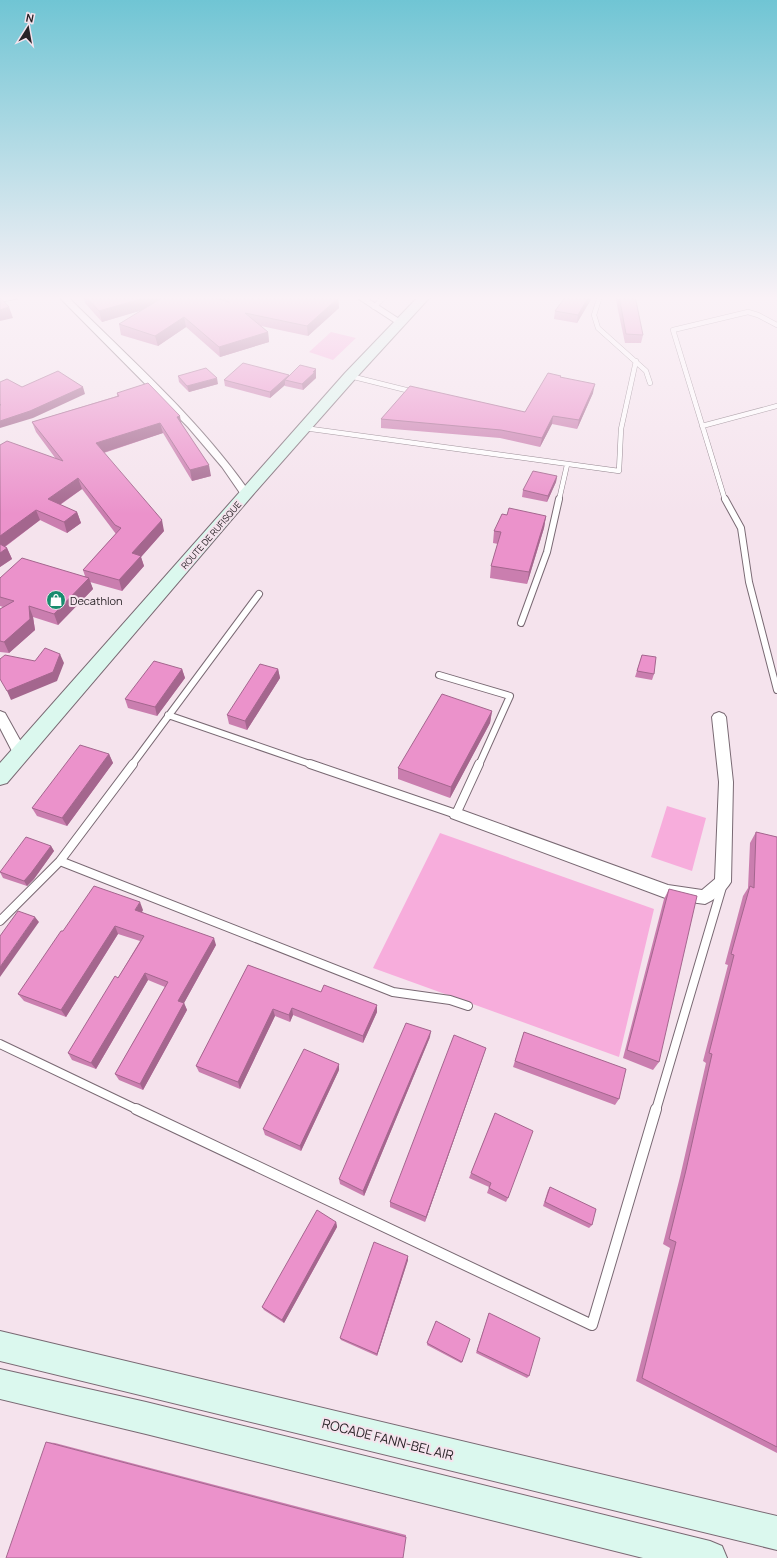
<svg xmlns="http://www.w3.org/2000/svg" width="777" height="1558" font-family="Manrope,sans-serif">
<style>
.green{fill:#f7addc}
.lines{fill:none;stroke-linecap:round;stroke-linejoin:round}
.lane-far3-casing{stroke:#796973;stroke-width:5.5}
.lane-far2-casing{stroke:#796973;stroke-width:8}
.lane-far1-casing{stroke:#796973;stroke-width:10}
.lane-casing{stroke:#796973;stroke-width:12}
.street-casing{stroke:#796973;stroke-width:2}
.secondary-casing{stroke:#796973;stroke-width:2}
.lane-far3{stroke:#fff;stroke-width:4.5}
.lane-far2{stroke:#fff;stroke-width:6}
.lane-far1{stroke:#fff;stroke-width:8}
.lane{stroke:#fff;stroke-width:10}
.street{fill:#fff;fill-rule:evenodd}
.secondary{fill:#dbf8ee;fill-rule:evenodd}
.wall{fill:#ca7eaf}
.shaded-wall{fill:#a4668e}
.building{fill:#eb92cb;stroke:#a4668e}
.labels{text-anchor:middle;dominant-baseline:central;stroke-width:4;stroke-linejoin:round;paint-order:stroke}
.far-street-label{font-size:9px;fill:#292327;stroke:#f5e3ed}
.poi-label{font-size:11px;fill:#292327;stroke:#f5e3ed;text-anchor:start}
.near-street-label{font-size:13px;fill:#292327;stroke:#f5e3ed}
</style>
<rect width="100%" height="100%" fill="#f5e3ed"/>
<path class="green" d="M 331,332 L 356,338 L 333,360 L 309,352 Z
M 667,806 L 706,818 L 692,871 L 651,857 Z
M 440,833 L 654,909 L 619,1057 L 373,968 Z"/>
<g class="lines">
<g class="lane-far3-casing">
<path id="lane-far3" d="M 600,296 L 594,315 L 598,328 L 646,371 L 650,383
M 374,307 L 385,296
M 350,376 L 414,392
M 702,426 L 777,406
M 304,428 L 619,471 L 621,429 L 636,361
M 559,500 L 567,465
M 725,500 L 673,330 L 748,312 L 758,315 L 777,325"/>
</g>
<g class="lane-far2-casing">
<path id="lane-far2" d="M 725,499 L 741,528 L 749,582 L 777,690
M 521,623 L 547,552 L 559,499
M 439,675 L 510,696 L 479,765
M 168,715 L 313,765
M 132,765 L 259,594"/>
</g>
<g class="lane-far1-casing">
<path id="lane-far1" d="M 310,764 L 456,814 L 479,764
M 60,861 L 393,992 L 450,1000 L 468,1006
M 0,921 L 60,861 L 133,764
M 0,1044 L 138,1110
M 656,1110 L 722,887"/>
</g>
<g class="lane-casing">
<path id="lane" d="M 136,1109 L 592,1325 L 656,1109"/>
</g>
<g class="street-casing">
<path id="street" d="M 6,296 L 20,296 L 19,298 L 0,302 L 0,298 Z
M 58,296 L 67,296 C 130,359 200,420 251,494 L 250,496 L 242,496 L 222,467 L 188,427 Z
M 354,296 L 364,296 L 404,322 L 403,324 L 397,324 Z
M 0,711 L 5,713 L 25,749 L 27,753 L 25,757 L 20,758 L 15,757 L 0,728 Z
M 719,712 L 724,714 L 726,717 L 733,782 L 731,882 C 726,891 714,900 705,904 L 668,899 L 451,818 L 449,814 L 451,810 L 456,808 L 668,885 L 702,890 L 715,879 L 719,782 L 712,717 L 714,714 Z"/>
</g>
<g class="secondary-casing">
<path id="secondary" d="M 419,296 L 431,296 L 355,379 L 251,497 L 7,783 L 0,785 L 0,763 L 345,373 Z
M 0,1331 L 777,1516 L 777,1550 L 0,1361 Z
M 0,1369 L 146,1402 L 710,1541 L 722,1546 L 727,1558 L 643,1558 L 146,1434 L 0,1399 Z"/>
</g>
<use href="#lane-far3" class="lane-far3"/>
<use href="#lane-far2" class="lane-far2"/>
<use href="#lane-far1" class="lane-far1"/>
<use href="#lane" class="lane"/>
<use href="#street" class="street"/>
<use href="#secondary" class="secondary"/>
</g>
<path class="wall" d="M 83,296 L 208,296 L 210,297 L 209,296 L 329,296 L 338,298 L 339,308 L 308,336 L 261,326 L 268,332 L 269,342 L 220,357 L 186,327 L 158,346 L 121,335 L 119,324 L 143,310 L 102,322 L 85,303 Z
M 593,296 L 577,323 L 554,319 L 555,311 Z
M 615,296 L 635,296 L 643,335 L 641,343 L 625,343 Z
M 316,369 L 316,378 L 303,390 L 285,386 L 285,385 L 270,398 L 225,386 L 224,380 L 289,375 L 289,376 Z
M 178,376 L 218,384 L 189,392 L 179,382 Z
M 561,376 L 561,377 L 593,393 L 577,429 L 552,424 L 540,447 L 500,438 L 381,428 L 381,419 L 525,412 Z
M 117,393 L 181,423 L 211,476 L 192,481 L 163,433 L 104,453 L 164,531 L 141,557 L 144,566 L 122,591 L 90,582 L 93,589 L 58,625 L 33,617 L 35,630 L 9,653 L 0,652 L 0,609 L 3,607 L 0,606 L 0,578 L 85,576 L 83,570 L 116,534 L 82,489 L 60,505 L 77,512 L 81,523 L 67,533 L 40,520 L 5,547 L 7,548 L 12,559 L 0,567 L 0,445 L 56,459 L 36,432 L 32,422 L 117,396 Z
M 557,476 L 556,482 L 547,502 L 522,497 L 523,490 Z
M 507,515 L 546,516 L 544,528 L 527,584 L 490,578 L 491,566 L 498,544 L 493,543 L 494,531 Z
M 642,655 L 654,674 L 652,680 L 635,677 Z
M 182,669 L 185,678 L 157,716 L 128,708 L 125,699 Z
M 278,669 L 280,678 L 247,730 L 229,724 L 227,715 Z
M 492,711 L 490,723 L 450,798 L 398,779 L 398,768 Z
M 109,754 L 113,763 L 67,826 L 37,816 L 32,808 Z
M 756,832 L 777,837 L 777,1453 L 636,1381 L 670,1248 L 663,1244 L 680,1177 L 706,1063 L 703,1061 L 728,965 L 725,964 L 743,896 L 748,888 L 750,843 Z
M 51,846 L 54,851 L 34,879 L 27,886 L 3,878 L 0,872 Z
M 669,889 L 659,1062 L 653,1070 L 623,1058 L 664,899 Z
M 143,910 L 142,912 L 216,945 L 184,1003 L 187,1010 L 143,1090 L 119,1080 L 115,1074 L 165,987 L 148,980 L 96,1069 L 72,1060 L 68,1053 L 118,978 L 140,941 L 118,934 L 66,1017 L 24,1001 L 18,994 L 63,931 Z
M 248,965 L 321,992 L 377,1005 L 377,1012 L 363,1043 L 293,1015 L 290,1022 L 275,1016 L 240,1089 L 199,1072 L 196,1066 Z
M 524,1032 L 619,1099 L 615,1105 L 513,1067 Z
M 430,1037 L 364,1196 L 340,1184 L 339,1179 Z
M 484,1054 L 425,1222 L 390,1207 L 390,1202 Z
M 339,1070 L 301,1151 L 265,1135 L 263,1129 Z
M 495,1113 L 508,1198 L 506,1202 L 487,1193 L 489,1187 L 469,1178 Z
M 550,1187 L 592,1225 L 589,1228 L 543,1206 L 548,1190 Z
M 336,1222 L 337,1227 L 284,1323 L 264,1310 L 262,1307 Z
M 408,1256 L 408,1260 L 377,1356 L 341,1340 L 340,1338 Z
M 489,1313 L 529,1376 L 527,1378 L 476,1353 Z
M 436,1321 L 462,1362 L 461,1363 L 427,1345 Z
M 46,1442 L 55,1443 L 406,1535 L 406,1537 Z"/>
<path class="shaded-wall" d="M 151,296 L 168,296 L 169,302 L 102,322 L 99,311 Z
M 589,296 L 593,296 L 577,323 L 578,315 Z
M 338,298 L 339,308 L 308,336 L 307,326 Z
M 9,307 L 13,318 L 0,321 L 0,310 Z
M 184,317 L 186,327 L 158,346 L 155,336 Z
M 268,332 L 269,342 L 220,357 L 219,347 Z
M 316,369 L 316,378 L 303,390 L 302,384 Z
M 289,375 L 289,381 L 285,380 L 285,385 L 270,398 L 270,392 Z
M 217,378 L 218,384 L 189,392 L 187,386 Z
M 595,384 L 593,393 L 577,429 L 579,420 Z
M 83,387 L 85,394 L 33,418 L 0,428 L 0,421 Z
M 180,416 L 182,427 L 177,417 Z
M 553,416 L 552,424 L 540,447 L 542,438 Z
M 160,423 L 163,433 L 99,454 L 96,443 Z
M 209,465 L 211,476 L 192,481 L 190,470 Z
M 557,476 L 556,482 L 547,502 L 548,496 Z
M 78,478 L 82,489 L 52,510 L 48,499 Z
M 36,510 L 40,520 L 0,550 L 0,536 Z
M 77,512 L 81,523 L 67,533 L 64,522 Z
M 546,516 L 544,528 L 527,584 L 529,572 Z
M 162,520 L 164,531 L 141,557 L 144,566 L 122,591 L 119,580 L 132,553 Z
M 7,548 L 12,559 L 0,567 L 0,553 Z
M 89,578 L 93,589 L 58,625 L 54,614 Z
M 29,606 L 33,617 L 35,630 L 9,653 L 4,642 Z
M 60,654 L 64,663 L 57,681 L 11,700 L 7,691 Z
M 182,669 L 185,678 L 157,716 L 155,707 Z
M 278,669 L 280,678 L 247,730 L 245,721 Z
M 492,711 L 490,723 L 450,798 L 451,787 Z
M 109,754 L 113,763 L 67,826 L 62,818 Z
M 51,846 L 54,851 L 34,879 L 27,886 L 24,881 Z
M 140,902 L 143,910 L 138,918 L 135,910 Z
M 35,917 L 39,922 L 0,977 L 0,967 Z
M 115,926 L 118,934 L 66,1017 L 61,1010 Z
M 214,938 L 216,945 L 184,1003 L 187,1010 L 143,1090 L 140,1084 L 178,1001 Z
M 145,973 L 148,980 L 96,1069 L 91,1063 Z
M 377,1005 L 377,1012 L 363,1043 L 363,1036 Z
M 292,1008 L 293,1015 L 290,1022 L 289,1015 Z
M 273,1009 L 275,1016 L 240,1089 L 238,1082 Z
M 431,1031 L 430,1037 L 364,1196 L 363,1191 Z
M 486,1048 L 484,1054 L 425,1222 L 426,1217 Z
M 339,1064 L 339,1070 L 301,1151 L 300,1146 Z
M 336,1222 L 337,1227 L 284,1323 L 282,1320 Z
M 408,1256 L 408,1260 L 377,1356 L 377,1354 Z"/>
<path class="building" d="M 85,296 L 151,296 L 99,311 Z
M 165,296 L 208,296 L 229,302 L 221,296 L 329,296 L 338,298 L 307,326 L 245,313 L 268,332 L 219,347 L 184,317 L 155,336 L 119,324 Z
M 566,296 L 589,296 L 578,315 L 555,311 Z
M 619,296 L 635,296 L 643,335 L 626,334 Z
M 0,297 L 9,307 L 0,310 Z
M 243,363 L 289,375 L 270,392 L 224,380 Z
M 300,365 L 316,369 L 313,372 L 315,372 L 302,384 L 285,380 Z
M 206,368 L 217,378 L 187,386 L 178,376 Z
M 58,371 L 83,387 L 30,411 L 0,421 L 0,405 L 1,405 L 0,404 L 0,382 L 7,379 L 22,387 Z
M 548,373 L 561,376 L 560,377 L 595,384 L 579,420 L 553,416 L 542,438 L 501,430 L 381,419 L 410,386 L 525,412 Z
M 148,383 L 180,416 L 177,417 L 209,465 L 190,470 L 160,423 L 96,443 L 162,520 L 132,553 L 141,556 L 119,580 L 83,570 L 121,528 L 115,525 L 78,478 L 48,499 L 77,512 L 64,522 L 36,510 L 0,536 L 0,445 L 7,441 L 63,461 L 32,422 L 119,396 L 117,393 Z
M 533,471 L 557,476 L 548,496 L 523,490 Z
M 509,508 L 546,516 L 529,572 L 491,566 L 501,532 L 494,531 L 502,514 L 507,515 Z
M 0,544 L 7,548 L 0,553 Z
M 22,558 L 89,578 L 54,614 L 29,606 L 30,619 L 4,642 L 0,641 L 0,609 L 14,601 L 0,597 L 0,578 Z
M 45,648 L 60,654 L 53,672 L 7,691 L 0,679 L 0,659 L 5,655 L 35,661 Z
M 642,655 L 656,657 L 654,674 L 637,671 Z
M 154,661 L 182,669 L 155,707 L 125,699 Z
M 260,664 L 278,669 L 245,721 L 227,715 Z
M 442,694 L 492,711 L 451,787 L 398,768 Z
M 80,745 L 109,754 L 62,818 L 32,808 Z
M 756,832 L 777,837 L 777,1447 L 642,1378 L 676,1242 L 669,1239 L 686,1170 L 712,1054 L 709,1053 L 734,955 L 731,954 L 750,886 L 754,888 Z
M 26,837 L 51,846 L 31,873 L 24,881 L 0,872 Z
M 94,886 L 140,902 L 135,910 L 214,938 L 178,1001 L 184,1003 L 140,1084 L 115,1074 L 168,982 L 145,973 L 91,1063 L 68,1053 L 115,976 L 118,978 L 144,936 L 115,926 L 61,1010 L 18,994 L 61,931 L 63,931 Z
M 669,889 L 697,896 L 659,1062 L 627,1050 Z
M 18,911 L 35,917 L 0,967 L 0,936 Z
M 248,965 L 321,992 L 324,985 L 377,1005 L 363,1036 L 292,1008 L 289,1015 L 273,1009 L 238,1082 L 196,1066 Z
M 406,1023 L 431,1031 L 363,1191 L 339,1179 Z
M 524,1032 L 626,1069 L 619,1099 L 515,1061 Z
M 454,1035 L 486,1048 L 426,1217 L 390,1202 Z
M 304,1049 L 339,1064 L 300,1146 L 263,1129 Z
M 495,1113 L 533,1131 L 508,1198 L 489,1188 L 491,1183 L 471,1173 Z
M 550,1187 L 596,1209 L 592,1225 L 545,1202 Z
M 317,1210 L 336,1222 L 282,1320 L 262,1307 Z
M 374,1242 L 408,1256 L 377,1354 L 340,1338 Z
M 489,1313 L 540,1338 L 529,1376 L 477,1351 Z
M 436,1321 L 470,1339 L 462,1362 L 427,1343 Z
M 46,1442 L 406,1537 L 403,1558 L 6,1558 Z"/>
<linearGradient id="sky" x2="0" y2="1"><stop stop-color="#70c5d4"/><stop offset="0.58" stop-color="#faf2f7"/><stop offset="1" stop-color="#faf2f7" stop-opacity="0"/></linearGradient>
<rect width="777" height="514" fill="url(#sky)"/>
<defs>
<g id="shop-disc" transform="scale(1)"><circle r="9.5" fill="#188c6e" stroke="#f5e3ed"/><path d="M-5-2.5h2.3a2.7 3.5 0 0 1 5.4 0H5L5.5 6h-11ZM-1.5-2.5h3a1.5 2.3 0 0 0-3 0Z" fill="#fff"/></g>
</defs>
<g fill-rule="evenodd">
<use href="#shop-disc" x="56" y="600"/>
</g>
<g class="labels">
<g class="far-street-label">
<text transform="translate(211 535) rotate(-49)">ROUTE DE RUFISQUE</text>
</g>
<g class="poi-label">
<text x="70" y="600">Decathlon</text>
</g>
<g class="near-street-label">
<text transform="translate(388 1439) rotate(14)">ROCADE FANN-BEL AIR</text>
</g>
</g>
<g transform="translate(28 28) rotate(11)" stroke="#f5e3ed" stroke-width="3" paint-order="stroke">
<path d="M0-3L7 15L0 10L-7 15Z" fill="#292327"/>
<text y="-6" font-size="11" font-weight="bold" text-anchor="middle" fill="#292327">N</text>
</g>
</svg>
